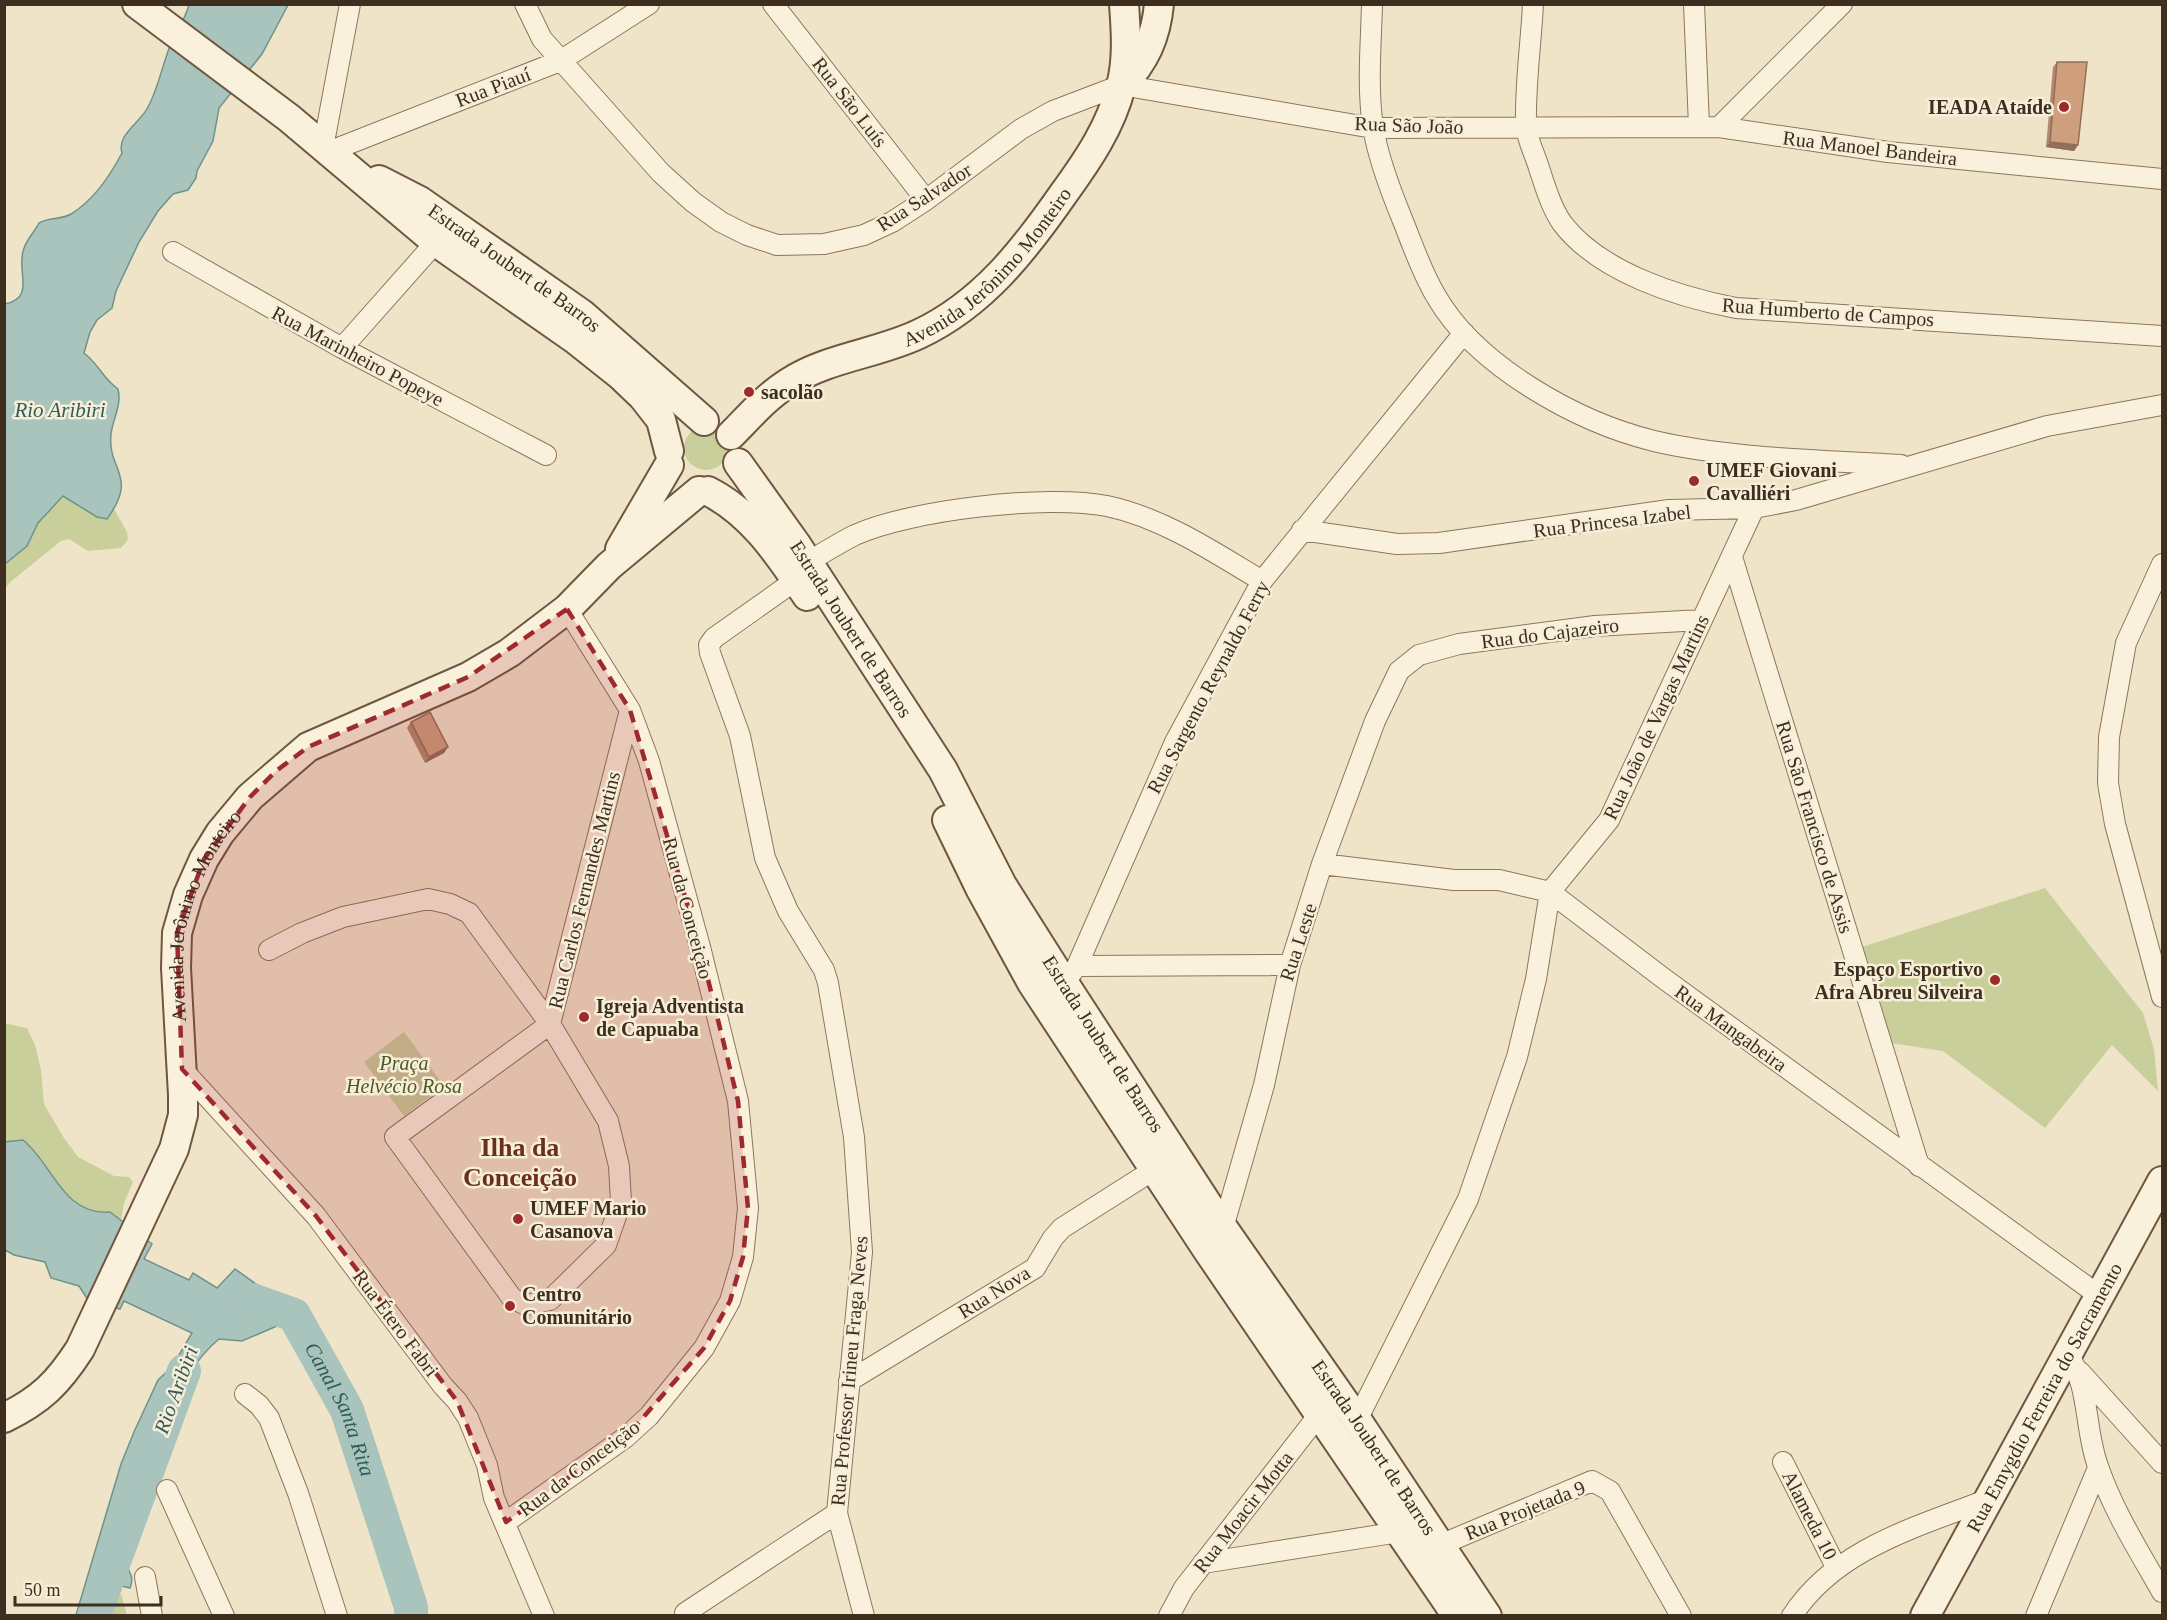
<svg xmlns="http://www.w3.org/2000/svg" width="2167" height="1620" font-family="Georgia,serif">
<style>
.green{fill:#c9cf9b}
.water{fill:#a9c4bc;stroke:#6f938a;stroke-width:1.5}
.lines{fill:none;stroke-linecap:round;stroke-linejoin:round}
.river{stroke:#a9c4bc;stroke-width:34}
.street-casing{stroke:#8d765c;stroke-width:22}
.secondary-casing{stroke:#6f573f;stroke-width:32}
.street{stroke:#faf1dc;stroke-width:20}
.secondary{stroke:#faf1dc;stroke-width:28}
.wall{fill:#b2896c}
.shaded-wall{fill:#916f58}
.building{fill:#cf9f7d;stroke:#916f58;stroke-width:1.5}
.marked{fill:#9e2a2b;fill-opacity:0.2;stroke:#9e2a2b;stroke-width:4.5;stroke-dasharray:12 8;stroke-linejoin:round}
.poi-dot{fill:#9e2a2b;stroke:#f7eed8;stroke-width:2}
.labels{text-anchor:middle;dominant-baseline:central;stroke-width:5;stroke-linejoin:round;paint-order:stroke}
.street-label{font-size:20px;fill:#3d2e20;stroke:#f7eed8}
.poi-label{font-size:20px;font-weight:bold;fill:#3d2e20;stroke:#f7eed8;text-anchor:start}
.park-label{font-size:20px;font-style:italic;fill:#4d5a26;stroke:#f7eed8}
.water-label{font-size:21px;font-style:italic;fill:#2f5d5a;stroke:#f7eed8}
.district-label{font-size:26px;font-weight:bold;fill:#6b2e1e;stroke:#f7eed8}
</style>
<rect width="100%" height="100%" fill="#f0e4c8"/>
<path class="green" d="M684 448a22 22 0 1 1 44 0a22 22 0 1 1-44 0Z
M 64,496 L 107,519 L 114,509 L 127,532 L 128,540 L 121,548 L 88,551 L 69,539 L 61,541 L 9,583 L 5,590 L 5,564 L 27,546 L 38,523 Z
M 2045,888 L 2143,1013 L 2154,1049 L 2158,1091 L 2112,1045 L 2045,1128 L 1943,1051 L 1891,1043 L 1862,947 Z
M 4,1023 L 27,1028 L 35,1045 L 41,1070 L 44,1104 L 64,1138 L 78,1157 L 114,1176 L 129,1177 L 133,1182 L 124,1203 L 121,1220 L 110,1212 C 63,1216 53,1164 23,1140 L 5,1142 Z
M 404,1032 L 444,1086 L 404,1116 L 364,1062 Z
M 121,1594 L 127,1615 L 113,1615 L 115,1602 Z"/>
<path class="water" d="M 189,5 L 288,5 L 262,54 L 219,108 L 213,141 L 197,171 L 196,178 L 188,190 L 173,194 L 158,211 L 139,242 L 116,291 L 112,308 L 97,320 L 90,332 L 84,353 C 98,363 103,379 118,389 C 122,405 113,418 111,434 C 107,471 139,475 107,519 L 97,517 L 63,496 L 38,523 L 27,546 L 5,564 L 5,304 C 37,297 15,271 24,248 C 27,239 35,231 39,223 C 49,217 61,220 71,214 C 94,200 110,176 122,153 C 116,135 141,122 148,107 C 158,89 162,66 170,46 C 176,33 185,19 189,5 Z
M 23,1140 C 53,1164 63,1216 110,1212 L 152,1244 L 144,1259 L 189,1280 L 193,1273 L 217,1288 L 235,1269 L 298,1314 L 284,1323 L 242,1341 L 219,1339 C 187,1365 168,1413 148,1450 L 158,1466 C 151,1472 145,1475 141,1483 C 136,1495 123,1549 126,1562 C 128,1572 135,1576 130,1588 L 122,1586 L 107,1593 L 102,1615 L 76,1615 L 121,1464 L 134,1432 L 158,1380 L 172,1367 L 192,1333 L 124,1301 L 120,1309 L 88,1300 L 79,1286 L 51,1278 L 45,1262 L 14,1255 L 5,1250 L 4,1142 Z"/>
<g class="lines">
<g class="river">
<path id="s1" d="M 252,1300 L 294,1315 L 347,1410 L 411,1607 L 411,1616"/>
<path d="M 94,1616 L 184,1371"/>
</g>
<g class="street-casing">
<path id="street" d="M 525,4 L 542,39 L 661,173 L 693,202 L 721,222 L 747,235 L 777,245 L 824,244 L 864,235 L 892,222 L 926,200 L 1021,129 L 1053,111 L 1121,85 L 1373,128 L 1719,127 L 1888,152 L 2162,179
M 773,4 L 926,200
M 1372,4 C 1371,45 1367,86 1373,127 C 1378,158 1391,192 1403,221 C 1413,246 1422,273 1436,296 C 1476,366 1577,422 1654,441 C 1730,459 1823,460 1901,465
M 1533,4 C 1531,44 1525,84 1526,124 C 1526,138 1535,154 1539,168 C 1545,186 1551,207 1562,223 C 1599,272 1678,297 1736,308 L 2162,336
M 1694,4 L 1699,126
M 1719,127 L 1842,4
M 323,148 L 350,4
M 328,152 L 560,61 L 649,4
M 173,252 L 342,348 L 546,455
M 342,348 L 436,242
M 1302,530 L 1397,544 L 1439,543 L 1669,510 L 1754,508 L 1796,500 L 2047,426 L 2162,405
M 1732,557 L 1919,1166
M 808,562 C 823,553 839,543 855,535 C 910,510 1047,494 1107,506 C 1163,518 1214,552 1262,581
M 2162,564 L 2126,643 L 2109,737 L 2108,783 L 2115,824 L 2162,997
M 796,580 L 714,638 L 709,645 L 710,653 L 740,736 L 765,858 L 788,911 L 824,970 L 828,983 L 854,1137 L 862,1252 L 837,1513 L 864,1616
M 1322,864 L 1454,880 L 1499,880 L 1550,892 L 1663,978 L 2101,1297
M 269,950 L 302,933 L 343,917 L 428,899 L 450,904 L 469,913 L 550,1024 L 608,1121 L 619,1166 L 621,1202 L 606,1245 L 550,1300 L 526,1305 L 512,1298 L 395,1137 L 550,1024 L 630,710
M 1077,966 L 1290,965
M 1064,983 L 1077,966 L 1175,742 L 1262,581 L 1464,333
M 182,1069 L 316,1216 L 443,1386 L 457,1401 L 468,1418 L 487,1465 L 494,1498 L 544,1616
M 1223,1228 L 1264,1085 L 1290,965 L 1322,864 L 1375,721 L 1399,671 L 1419,655 L 1459,644 L 1595,626 L 1701,620
M 2068,1354 C 2091,1390 2084,1431 2099,1469 C 2114,1512 2140,1553 2162,1592
M 2080,1372 L 2162,1463
M 849,1381 L 1035,1268 L 1053,1238 L 1062,1228 L 1155,1169
M 245,1394 L 259,1405 L 269,1418 L 298,1493 L 337,1616
M 1357,1420 L 1468,1199 L 1517,1057 L 1536,979 L 1550,892 L 1609,820 L 1754,508
M 1783,1462 L 1836,1567
M 167,1490 L 224,1616
M 506,1522 L 626,1437 L 649,1416 L 704,1348 L 730,1301 L 743,1257 L 748,1208 L 738,1101 L 700,947 L 649,761 L 630,710 L 567,609
M 1440,1545 L 1592,1481 L 1610,1491 L 1681,1616
M 1203,1563 L 1399,1532
M 145,1577 L 152,1616
M 686,1616 L 685,1613 L 837,1513
M 1169,1616 L 1184,1588 L 1321,1412
M 1792,1616 C 1835,1549 1917,1527 1986,1500
M 2036,1616 L 2098,1468"/>
</g>
<g class="secondary-casing">
<g id="secondary">
<path d="M 137,4 L 289,118 L 436,242 L 576,340 L 620,375 L 643,397 L 661,420 L 669,451"/>
<path d="M 1122,85 C 1145,61 1156,37 1159,4"/>
<path id="s2" d="M 379,180 L 420,201 L 582,314 L 704,421"/>
<path id="s3" d="M 731,435 C 749,417 766,397 788,383 C 828,357 877,354 919,334 C 983,304 1025,249 1064,193 C 1088,160 1111,126 1121,86 C 1128,60 1126,31 1124,4"/>
<path id="s4" d="M 738,463 L 796,544 L 943,770 L 1002,885 L 1064,983 L 1223,1228 L 1357,1420 L 1487,1616"/>
<path d="M 708,491 C 753,514 779,555 807,596"/>
<path d="M 620,549 L 669,465"/>
<path d="M 947,820 L 980,888 L 1032,983 L 1208,1251 L 1457,1616"/>
<path id="s5" d="M 4,1418 C 41,1400 58,1383 80,1349 L 174,1149 L 183,1115 L 183,1095 L 176,968 L 177,933 L 188,895 L 204,859 L 220,833 L 250,797 L 308,747 L 468,677 L 509,653 L 567,609 L 609,566 L 699,491"/>
<path id="s6" d="M 1925,1616 L 2162,1181"/>
</g>
</g>
<use href="#street" class="street"/>
<use href="#secondary" class="secondary"/>
</g>
<path class="wall" d="M 2057,62 L 2078,145 L 2074,151 L 2046,147 L 2053,67 Z
M 411,722 L 444,753 L 425,763 L 407,728 Z"/>
<path class="shaded-wall" d="M 2050,142 L 2078,145 L 2074,151 L 2046,147 Z
M 448,747 L 444,753 L 425,763 L 429,757 Z"/>
<path class="building" d="M 2057,62 L 2087,62 L 2078,145 L 2050,142 Z
M 430,712 L 448,747 L 429,757 L 411,722 Z"/>
<path class="marked" d="M 567,609 L 630,710 L 700,947 L 738,1101 L 748,1208 L 743,1257 L 730,1301 L 704,1348 L 626,1437 L 506,1522 L 457,1401 L 316,1216 L 182,1069 L 177,933 L 204,859 L 250,797 L 276,771 L 308,747 L 468,677 Z"/>
<g class="poi-dot">
<circle cx="2064" cy="107" r="6"/>
<circle cx="749" cy="392" r="6"/>
<circle cx="1694" cy="481" r="6"/>
<circle cx="1995" cy="980" r="6"/>
<circle cx="584" cy="1017" r="6"/>
<circle cx="518" cy="1219" r="6"/>
<circle cx="510" cy="1306" r="6"/>
</g>
<g class="labels">
<g class="street-label">
<text transform="translate(493 87) rotate(-21)">Rua Piauí</text>
<text transform="translate(850 102) rotate(52)">Rua São Luís</text>
<text transform="translate(1409 125) rotate(2)">Rua São João</text>
<text transform="translate(1870 148) rotate(7)">Rua Manoel Bandeira</text>
<text transform="translate(924 197) rotate(-33)">Rua Salvador</text>
<text stroke="none"><textPath href="#s3" startOffset="314">Avenida Jerônimo Monteiro</textPath></text>
<text stroke="none"><textPath href="#s2" startOffset="162">Estrada Joubert de Barros</textPath></text>
<text transform="translate(1828 312) rotate(4)">Rua Humberto de Campos</text>
<text transform="translate(358 356) rotate(28)">Rua Marinheiro Popeye</text>
<text transform="translate(1612 521) rotate(-7)">Rua Princesa Izabel</text>
<text stroke="none"><textPath href="#s4" startOffset="201">Estrada Joubert de Barros</textPath></text>
<text transform="translate(1550 633) rotate(-7)">Rua do Cajazeiro</text>
<text transform="translate(1208 687) rotate(-62)">Rua Sargento Reynaldo Ferry</text>
<text transform="translate(1656 717) rotate(-65)">Rua João de Vargas Martins</text>
<text transform="translate(1815 827) rotate(73)">Rua São Francisco de Assis</text>
<text transform="translate(584 890) rotate(-76)">Rua Carlos Fernandes Martins</text>
<text transform="translate(688 908) rotate(75)">Rua da Conceição</text>
<text stroke="none"><textPath href="#s5" startOffset="566">Avenida Jerônimo Monteiro</textPath></text>
<text transform="translate(1298 942) rotate(-72)">Rua Leste</text>
<text transform="translate(1731 1028) rotate(36)">Rua Mangabeira</text>
<text stroke="none"><textPath href="#s4" startOffset="687">Estrada Joubert de Barros</textPath></text>
<text transform="translate(994 1292) rotate(-32)">Rua Nova</text>
<text transform="translate(396 1323) rotate(53)">Rua Étero Fabri</text>
<text transform="translate(849 1371) rotate(-85)">Rua Professor Irineu Fraga Neves</text>
<text stroke="none"><textPath href="#s6" startOffset="249">Rua Emygdio Ferreira do Sacramento</textPath></text>
<text stroke="none"><textPath href="#s4" startOffset="1173">Estrada Joubert de Barros</textPath></text>
<text transform="translate(579 1468) rotate(-37)">Rua da Conceição</text>
<text transform="translate(1525 1510) rotate(-22)">Rua Projetada 9</text>
<text transform="translate(1243 1512) rotate(-52)">Rua Moacir Motta</text>
<text transform="translate(1810 1515) rotate(63)">Alameda 10</text>
</g>
<g class="poi-label">
<text x="2052" y="107" text-anchor="end">IEADA Ataíde</text>
<text x="761" y="392">sacolão</text>
<text x="1706" y="470">UMEF Giovani<tspan x="1706" dy="23">Cavalliéri</tspan></text>
<text x="1983" y="969" text-anchor="end">Espaço Esportivo<tspan x="1983" dy="23">Afra Abreu Silveira</tspan></text>
<text x="596" y="1006">Igreja Adventista<tspan x="596" dy="23">de Capuaba</tspan></text>
<text x="530" y="1208">UMEF Mario<tspan x="530" dy="23">Casanova</tspan></text>
<text x="522" y="1294">Centro<tspan x="522" dy="23">Comunitário</tspan></text>
</g>
<g class="park-label">
<text x="404" y="1063">Praça<tspan x="404" dy="23">Helvécio Rosa</tspan></text>
</g>
<g class="water-label">
<text x="60" y="410">Rio Aribiri</text>
<text transform="translate(176 1390) rotate(-70)">Rio Aribiri</text>
<text stroke="none"><textPath href="#s1" startOffset="150">Canal Santa Rita</textPath></text>
</g>
<g class="district-label">
<text x="520" y="1147">Ilha da<tspan x="520" dy="30">Conceição</tspan></text>
</g>
</g>
<rect width="2167" height="1620" fill="none" stroke="#3d2e20" stroke-width="12"/>
<path d="M15 1596v9h146v-9" fill="none" stroke="#3d2e20" stroke-width="3"/>
<text x="24" y="1596" font-size="18" fill="#3d2e20" stroke="#f7eed8" stroke-width="4.5" paint-order="stroke">50 m</text>
</svg>
